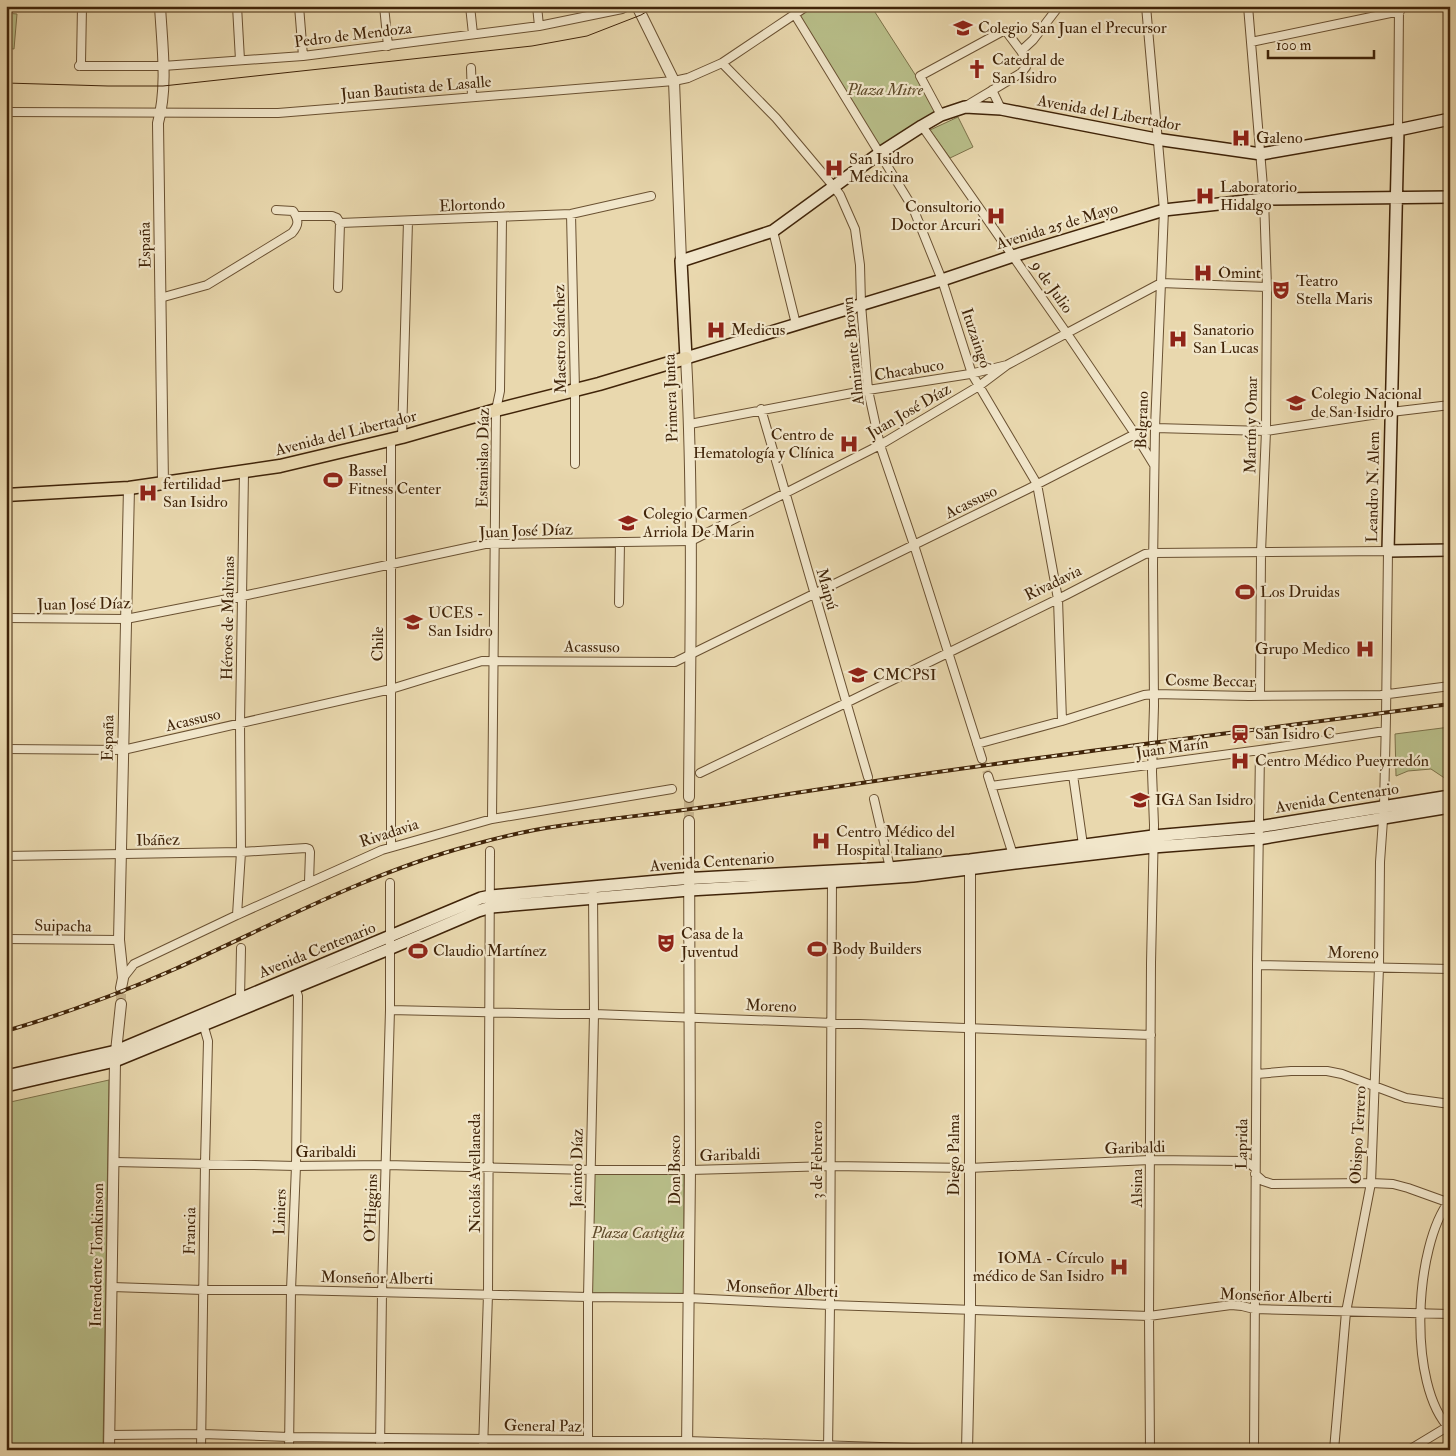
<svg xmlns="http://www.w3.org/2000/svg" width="1456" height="1456" font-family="'IM FELL Double Pica',serif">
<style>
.green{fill:#b8be89;stroke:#7c7149}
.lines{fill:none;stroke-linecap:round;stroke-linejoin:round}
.minor-tunnel{stroke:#c7b48d;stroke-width:8;stroke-dasharray:8 4;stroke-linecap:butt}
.tertiary-tunnel{stroke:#c7b48d;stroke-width:10;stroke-dasharray:10 5;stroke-linecap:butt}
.minor-casing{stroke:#6a5132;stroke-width:10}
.tertiary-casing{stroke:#6a5132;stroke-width:12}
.secondary-casing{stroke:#402409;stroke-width:14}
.primary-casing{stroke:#402409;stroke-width:15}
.minor{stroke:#f1e6ca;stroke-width:8}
.tertiary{stroke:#f1e6ca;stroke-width:10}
.secondary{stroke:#f1e6ca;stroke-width:11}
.primary{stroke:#e9d8ae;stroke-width:12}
.tram{stroke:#402409;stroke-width:1}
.rail-casing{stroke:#402409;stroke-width:4}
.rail{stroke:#f1e6ca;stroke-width:2;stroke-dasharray:5.5;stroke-linecap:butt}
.labels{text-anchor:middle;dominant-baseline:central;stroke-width:4.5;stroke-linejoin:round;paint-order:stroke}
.poi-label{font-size:16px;fill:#402409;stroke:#f1e6ca;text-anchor:start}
.street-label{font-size:16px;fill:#402409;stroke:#f1e6ca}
.park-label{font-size:16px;font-style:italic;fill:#5e4a29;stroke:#f1e6ca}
</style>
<rect width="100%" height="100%" fill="#e9d8ae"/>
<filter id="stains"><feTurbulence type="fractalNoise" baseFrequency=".004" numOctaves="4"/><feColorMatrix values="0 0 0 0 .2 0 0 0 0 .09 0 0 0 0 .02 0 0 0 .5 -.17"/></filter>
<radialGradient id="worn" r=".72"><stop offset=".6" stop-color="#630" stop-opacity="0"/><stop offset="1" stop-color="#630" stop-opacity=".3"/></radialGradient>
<path class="green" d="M 812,6 L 871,6 L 916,76 L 936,113 L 881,149 L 799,16 Z
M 6,13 L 17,14 L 14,49 L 6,48 Z
M 958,117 L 973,147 L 950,158 L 930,130 Z
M 1450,727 L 1450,787 L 1447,787 L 1446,779 L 1431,769 L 1408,771 L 1396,776 L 1395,734 Z
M 109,1080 L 103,1450 L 6,1450 L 6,1103 Z
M 593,1172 L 684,1173 L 684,1294 L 591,1293 Z"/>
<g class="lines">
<path class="minor-tunnel" d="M 982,759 L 988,776"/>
<path class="tertiary-tunnel" d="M 689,797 L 689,821
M 121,1004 L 121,988"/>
<g class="minor-casing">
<path id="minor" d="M 237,6 L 240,60
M 299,6 L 303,56
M 384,6 L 388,46
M 470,6 L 473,34
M 537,6 L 539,26
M 1146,6 L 1164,210 L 1155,428 L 1153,565 L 1154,706 L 1152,772 L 1154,825 L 1151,963 L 1149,1316 L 1150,1450
M 1248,6 L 1264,199 L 1267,287 L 1266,431 L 1261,552 L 1260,696
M 795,15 L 913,208 L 942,280 L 972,374 L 1037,484 L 1058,599 L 1062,721
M 1251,42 L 1400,11
M 722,63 L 776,118 L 834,187 L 840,195 L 855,229 L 860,265 L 861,304 L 868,390 L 880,445 L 914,545 L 982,759
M 79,66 L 163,66 L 303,56 L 539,26 L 622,9 L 628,6
M 79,66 L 81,63 L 82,6
M 471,68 L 472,97
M 992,90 L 1001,109
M 966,106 L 1021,73 L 1026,67 L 1025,58 L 1021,51 L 1033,40 L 1059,6
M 6,112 L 278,113 L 674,81 L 688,78 L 722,63 L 807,6
M 941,115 L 920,76 L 1003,31 L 1006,31 L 1021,51
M 922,126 L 1070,338 L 1135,434 L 1154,465
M 1398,130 L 1399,7
M 571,214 L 575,390 L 575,464
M 296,216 L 332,216 L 337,218 L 340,223 L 571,214 L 651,196
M 773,231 L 796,324
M 338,288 L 340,223
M 160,298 L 207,285 L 292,233 C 299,225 299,220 293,211 L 276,210
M 761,409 L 868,777
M 690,424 L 868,390 L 970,374 L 1007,365 L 1161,283 L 1267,287
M 1155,428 L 1266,431 L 1391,412 L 1450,405
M 402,437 L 408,221
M 619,603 L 620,542
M 6,618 L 126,619 L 243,596 L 485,544 L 691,541 L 880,445 L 979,386 L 1007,365
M 977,744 L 1062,721 L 1144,695 L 1154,694 L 1249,696 L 1381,695 L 1450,686
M 6,749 L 123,750 L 391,689 L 482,661 L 675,662 L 1028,489 L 1135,434
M 700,773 L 846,703 L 1066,595 L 1145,554 L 1154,553 L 1388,551 L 1386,717 L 1384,806 L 1380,862 L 1379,967 L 1371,1183 L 1346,1312 L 1334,1450
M 1073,775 L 1083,845
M 988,776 L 1014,858
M 991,786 L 1260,750 L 1385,731
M 874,799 L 890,868
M 492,819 L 496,410 L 500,391 L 502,218
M 391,847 L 391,440
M 6,856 L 241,852 L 306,848 L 309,849 L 310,852 L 309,882
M 237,915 L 241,852 L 240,723 L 244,472
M 6,939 L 119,940
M 1257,965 L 1450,969
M 123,978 L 134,964 L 237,915 L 382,850 L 492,819 L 672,789
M 240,999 L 241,948
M 390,1010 L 560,1014 L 594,1014 L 1151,1035
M 1257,1074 L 1291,1071 L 1327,1071 L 1342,1074 L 1406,1098 L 1450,1104
M 114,1162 L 296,1166 L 386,1165 L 591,1170 L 690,1170 L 831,1166 L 969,1168 L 1150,1160 L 1244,1161 L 1250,1164 L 1255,1168
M 1255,1174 L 1263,1181 L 1272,1184 L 1371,1183 L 1393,1184 L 1408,1188 L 1447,1202
M 1450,1200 C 1414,1245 1407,1386 1450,1429
M 112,1287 L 203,1290 L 291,1290 L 588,1297 L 689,1298 L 830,1305 L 1149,1316 L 1231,1305 L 1242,1306 L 1254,1309 L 1450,1314
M 110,1435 L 202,1434 L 289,1437 L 687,1441 L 975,1450
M 828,1449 L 830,1305 L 832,878
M 201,1450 L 205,1163 L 208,1041 L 202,1020
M 289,1450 L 291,1290 L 296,1166 L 298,996 L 294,984
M 380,1450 L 382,1292 L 390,1010 L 390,883
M 483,1450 L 488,1294 L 490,851
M 588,1450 L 588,1297 L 594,1014 L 593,894
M 1254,1450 L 1257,965 L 1260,750
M 1409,1450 L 1447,1427"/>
</g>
<g class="tertiary-casing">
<path id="tertiary" d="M 160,6 C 162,44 168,86 158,123 L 163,484
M 637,6 L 674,81 L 681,261
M 686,358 C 694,504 690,650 689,797
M 121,988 L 123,978 L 119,940 L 129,488
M 109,1450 L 115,1061 L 121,1004
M 687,1450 L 690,1170 L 689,821
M 967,1450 L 970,1310 L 970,861"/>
</g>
<g class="secondary-casing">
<path id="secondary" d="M 1450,119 L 1398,130 L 1261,154 L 1156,139 L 1001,109 L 965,107 L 941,115 L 922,126 L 880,153 L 773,231 L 681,261 L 686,358 L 942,280 L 1013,256 L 1164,210 L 1264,199 L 1450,197
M 1398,130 L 1388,551 L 1450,550
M 6,1076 L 116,1051 L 481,898 L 491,896 L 681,879 L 890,868 L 970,860 L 1153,836 L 1258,827 L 1450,796
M 6,1086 L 115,1061 L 389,949 L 478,911 L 491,907 L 689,890 L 827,882 L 913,876 L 1015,863 L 1153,847 L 1258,839 L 1450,807"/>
</g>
<g class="primary-casing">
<path id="primary" d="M 6,495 L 129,488 L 280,466 L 402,437 L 496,410 L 599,384 L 686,358"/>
</g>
<use href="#minor" class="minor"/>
<use href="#tertiary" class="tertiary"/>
<use href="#secondary" class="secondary"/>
<use href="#primary" class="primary"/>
<path class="tram" d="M 6,83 L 108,86 L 163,86 L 532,46 L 587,36 L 641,15 L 656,6"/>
<g class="rail-casing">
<path id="rail" d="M 6,1031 C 64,1014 121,993 175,969 C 273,925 367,873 472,845 C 501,837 530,830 559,826 C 619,817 678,812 738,802 C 974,764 1212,736 1450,704"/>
</g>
<use href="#rail" class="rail"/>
</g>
<defs>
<g id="university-bare" transform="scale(1.5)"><path d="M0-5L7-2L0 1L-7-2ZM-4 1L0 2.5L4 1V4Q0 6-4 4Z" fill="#8f2418" stroke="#f1e6ca" stroke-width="2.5" paint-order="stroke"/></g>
<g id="church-bare" transform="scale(1.5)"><path d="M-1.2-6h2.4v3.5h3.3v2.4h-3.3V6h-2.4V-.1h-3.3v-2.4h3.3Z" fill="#8f2418" stroke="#f1e6ca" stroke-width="2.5" paint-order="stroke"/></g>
<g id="hospital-bare" transform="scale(1.5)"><path d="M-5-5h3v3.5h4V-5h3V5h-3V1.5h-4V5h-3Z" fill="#8f2418" stroke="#f1e6ca" stroke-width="2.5" paint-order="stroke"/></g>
<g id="theatre-bare" transform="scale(1.5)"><path d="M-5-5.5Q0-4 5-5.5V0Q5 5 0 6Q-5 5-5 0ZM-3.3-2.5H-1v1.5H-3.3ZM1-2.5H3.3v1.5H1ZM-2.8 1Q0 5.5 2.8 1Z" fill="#8f2418" stroke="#f1e6ca" stroke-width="2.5" paint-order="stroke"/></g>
<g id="stadium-bare" transform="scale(1.5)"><path d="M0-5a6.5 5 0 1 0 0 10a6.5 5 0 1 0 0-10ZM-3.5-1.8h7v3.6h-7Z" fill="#8f2418" stroke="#f1e6ca" stroke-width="2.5" paint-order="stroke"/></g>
<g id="station-bare" transform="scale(1.5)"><path d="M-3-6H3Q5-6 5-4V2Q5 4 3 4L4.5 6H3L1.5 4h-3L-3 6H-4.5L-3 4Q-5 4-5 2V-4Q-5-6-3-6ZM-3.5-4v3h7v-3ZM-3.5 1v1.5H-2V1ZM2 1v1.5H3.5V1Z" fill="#8f2418" stroke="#f1e6ca" stroke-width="2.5" paint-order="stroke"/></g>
</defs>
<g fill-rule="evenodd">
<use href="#university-bare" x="963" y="28"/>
<use href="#church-bare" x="977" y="69"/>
<use href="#hospital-bare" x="1241" y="138"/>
<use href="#hospital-bare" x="834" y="168"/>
<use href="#hospital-bare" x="1205" y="196"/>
<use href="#hospital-bare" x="996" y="216"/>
<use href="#hospital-bare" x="1203" y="273"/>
<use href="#theatre-bare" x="1281" y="290"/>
<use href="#hospital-bare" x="716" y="330"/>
<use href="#hospital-bare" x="1178" y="339"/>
<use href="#university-bare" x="1296" y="403"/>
<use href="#hospital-bare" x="849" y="444"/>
<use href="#stadium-bare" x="333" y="480"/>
<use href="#hospital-bare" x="148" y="493"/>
<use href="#university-bare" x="628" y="523"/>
<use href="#stadium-bare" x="1245" y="592"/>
<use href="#university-bare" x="413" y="622"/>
<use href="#hospital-bare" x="1365" y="649"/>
<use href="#university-bare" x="858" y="675"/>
<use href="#station-bare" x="1240" y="734"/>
<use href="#hospital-bare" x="1240" y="761"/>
<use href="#university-bare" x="1140" y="800"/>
<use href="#hospital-bare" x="821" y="841"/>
<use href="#theatre-bare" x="666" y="943"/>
<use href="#stadium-bare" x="817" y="949"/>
<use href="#stadium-bare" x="418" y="951"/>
<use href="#hospital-bare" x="1119" y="1267"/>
</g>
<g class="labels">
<g class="poi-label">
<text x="978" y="28">Colegio San Juan el Precursor</text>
<text x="992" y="60">Catedral de<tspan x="992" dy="18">San Isidro</tspan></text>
<text x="1256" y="138">Galeno</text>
<text x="849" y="159">San Isidro<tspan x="849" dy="18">Medicina</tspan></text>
<text x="1220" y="187">Laboratorio<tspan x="1220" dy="18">Hidalgo</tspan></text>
<text x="981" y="207" text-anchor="end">Consultorio<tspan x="981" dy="18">Doctor Arcuri</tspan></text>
<text x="1218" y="273">Omint</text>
<text x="1296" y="281">Teatro<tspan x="1296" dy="18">Stella Maris</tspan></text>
<text x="731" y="330">Medicus</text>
<text x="1193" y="330">Sanatorio<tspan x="1193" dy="18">San Lucas</tspan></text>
<text x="1311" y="394">Colegio Nacional<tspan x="1311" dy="18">de San Isidro</tspan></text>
<text x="834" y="435" text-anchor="end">Centro de<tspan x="834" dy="18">Hematología y Clínica</tspan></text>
<text x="348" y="471">Bassel<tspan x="348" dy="18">Fitness Center</tspan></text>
<text x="163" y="484">fertilidad<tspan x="163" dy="18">San Isidro</tspan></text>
<text x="643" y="514">Colegio Carmen<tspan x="643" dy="18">Arriola De Marin</tspan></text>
<text x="1260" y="592">Los Druidas</text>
<text x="428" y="613">UCES -<tspan x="428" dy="18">San Isidro</tspan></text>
<text x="1350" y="649" text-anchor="end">Grupo Medico</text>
<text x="873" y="675">CMCPSI</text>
<text x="1255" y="734">San Isidro C</text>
<text x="1255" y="761">Centro Médico Pueyrredón</text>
<text x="1155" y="800">IGA San Isidro</text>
<text x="836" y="832">Centro Médico del<tspan x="836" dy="18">Hospital Italiano</tspan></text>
<text x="681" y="934">Casa de la<tspan x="681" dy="18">Juventud</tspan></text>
<text x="832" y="949">Body Builders</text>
<text x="433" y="951">Claudio Martínez</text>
<text x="1104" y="1258" text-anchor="end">IOMA - Círculo<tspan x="1104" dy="18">médico de San Isidro</tspan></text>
</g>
<g class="street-label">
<text transform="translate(353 35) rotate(-7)">Pedro de Mendoza</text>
<text transform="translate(416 88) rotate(-5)">Juan Bautista de Lasalle</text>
<text transform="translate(1109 113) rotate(10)">Avenida del Libertador</text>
<text transform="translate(472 205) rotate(-2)">Elortondo</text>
<text transform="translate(1057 226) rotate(-17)">Avenida 25 de Mayo</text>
<text transform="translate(145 245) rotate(-91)">España</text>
<text transform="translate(1052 287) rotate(55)">9 de Julio</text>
<text transform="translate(976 338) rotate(71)">Ituzaingó</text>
<text transform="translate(560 339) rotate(-91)">Maestro Sánchez</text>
<text transform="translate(853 351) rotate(-96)">Almirante Brown</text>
<text transform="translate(909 370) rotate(-9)">Chacabuco</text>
<text transform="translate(671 398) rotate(-92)">Primera Junta</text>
<text transform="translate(909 411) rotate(-30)">Juan José Díaz</text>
<text transform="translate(1142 420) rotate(-88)">Belgrano</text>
<text transform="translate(1251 425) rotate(-89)">Martín y Omar</text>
<text transform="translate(346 433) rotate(-14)">Avenida del Libertador</text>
<text transform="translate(483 458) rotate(-89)">Estanislao Díaz</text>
<text transform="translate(1373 487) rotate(-89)">Leandro N. Alem</text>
<text transform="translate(971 502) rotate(-26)">Acassuso</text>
<text transform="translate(526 531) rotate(-2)">Juan José Díaz</text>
<text transform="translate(1053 583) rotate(-26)">Rivadavia</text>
<text transform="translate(827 589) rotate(74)">Maipú</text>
<text transform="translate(84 604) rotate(-1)">Juan José Díaz</text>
<text transform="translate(228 618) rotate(-89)">Héroes de Malvinas</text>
<text transform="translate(378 644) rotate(-90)">Chile</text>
<text transform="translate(592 647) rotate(1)">Acassuso</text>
<text transform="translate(1210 681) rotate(1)">Cosme Beccar</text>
<text transform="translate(193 720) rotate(-13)">Acassuso</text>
<text transform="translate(108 738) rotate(-89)">España</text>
<text transform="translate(1172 748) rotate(-8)">Juan Marín</text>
<text transform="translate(1337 798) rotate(-9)">Avenida Centenario</text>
<text transform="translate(389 833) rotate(-18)">Rivadavia</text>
<text transform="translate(158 840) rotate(-1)">Ibáñez</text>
<text transform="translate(712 862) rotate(-4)">Avenida Centenario</text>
<text transform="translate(63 926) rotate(1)">Suipacha</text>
<text transform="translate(317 950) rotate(-22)">Avenida Centenario</text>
<text transform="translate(1353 953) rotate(1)">Moreno</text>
<text transform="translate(771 1006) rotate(2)">Moreno</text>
<text transform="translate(1358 1135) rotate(-87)">Obispo Terrero</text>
<text transform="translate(1242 1144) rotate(-89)">Laprida</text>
<text transform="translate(1135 1148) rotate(-2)">Garibaldi</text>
<text x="326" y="1152">Garibaldi</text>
<text transform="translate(730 1155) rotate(-2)">Garibaldi</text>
<text transform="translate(954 1155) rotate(-90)">Diego Palma</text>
<text transform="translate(817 1160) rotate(-90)">3 de Febrero</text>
<text transform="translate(577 1168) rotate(-89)">Jacinto Díaz</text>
<text transform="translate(675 1170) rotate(-90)">Don Bosco</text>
<text transform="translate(475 1173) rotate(-90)">Nicolás Avellaneda</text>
<text transform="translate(1137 1188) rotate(-90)">Alsina</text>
<text transform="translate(371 1208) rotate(-88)">O'Higgins</text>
<text transform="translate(280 1212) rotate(-88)">Liniers</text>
<text transform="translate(190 1231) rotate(-89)">Francia</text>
<text transform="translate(97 1255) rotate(-89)">Intendente Tomkinson</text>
<text transform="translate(377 1278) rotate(1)">Monseñor Alberti</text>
<text transform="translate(782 1289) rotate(3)">Monseñor Alberti</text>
<text transform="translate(1276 1296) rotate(2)">Monseñor Alberti</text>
<text transform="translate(543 1426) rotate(1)">General Paz</text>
</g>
<g class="park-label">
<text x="885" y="90">Plaza Mitre</text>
<text x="638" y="1233">Plaza Castiglia</text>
</g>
</g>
<rect width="1456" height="1456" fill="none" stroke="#e9d8ae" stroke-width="25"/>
<rect x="8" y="8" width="1441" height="1441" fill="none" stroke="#402409" stroke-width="2.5"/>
<rect x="12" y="12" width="1431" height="1431" fill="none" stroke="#402409"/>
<path d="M1268 50v8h106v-8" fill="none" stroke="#402409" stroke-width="2.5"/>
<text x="1276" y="50" font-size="15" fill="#402409" stroke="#f1e6ca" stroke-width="4" paint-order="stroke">100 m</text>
<rect width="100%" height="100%" filter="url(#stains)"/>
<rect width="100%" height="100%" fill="url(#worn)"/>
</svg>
